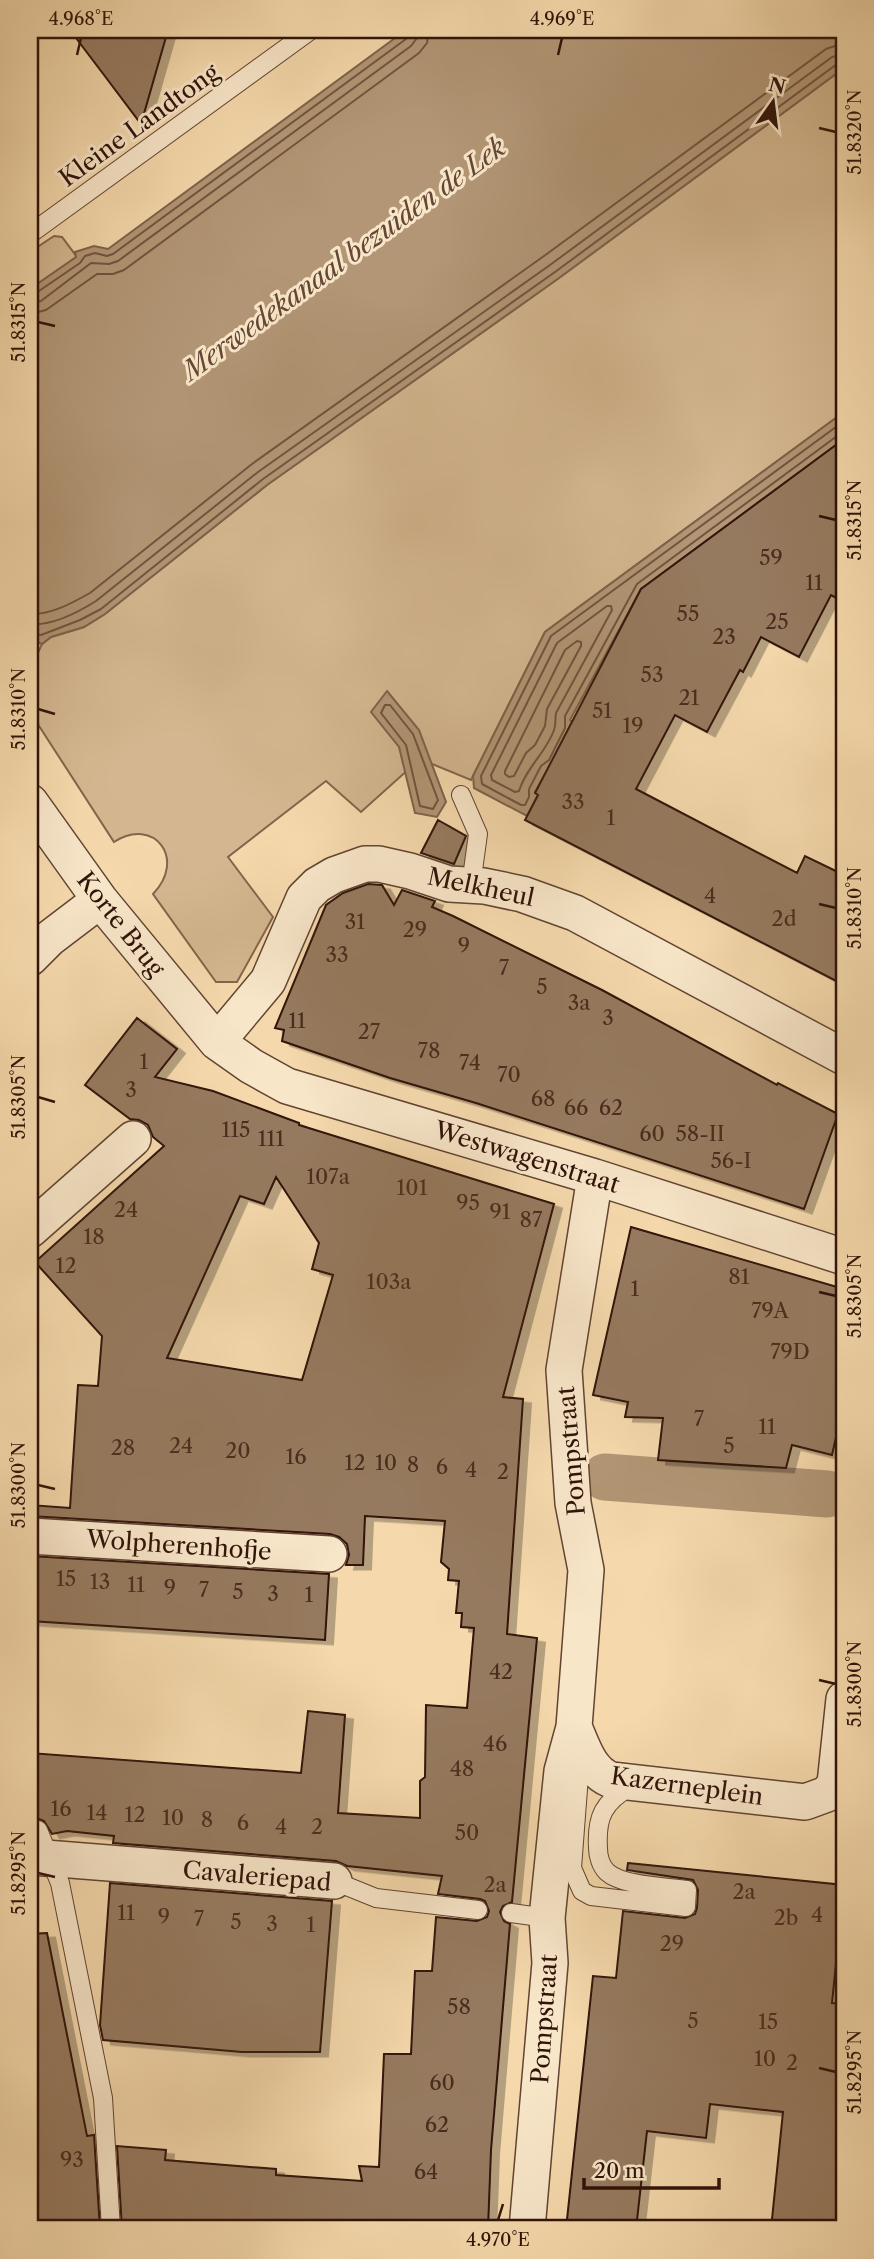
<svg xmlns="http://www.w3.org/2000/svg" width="874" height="2259" font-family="'Libre Caslon Text',serif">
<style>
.green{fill:#d4b790;stroke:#82654c;stroke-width:2}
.water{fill:#b29675;stroke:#7e624a;stroke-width:2}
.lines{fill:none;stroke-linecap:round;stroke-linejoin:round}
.shore{stroke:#71543f;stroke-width:2}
.canal{stroke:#b29675;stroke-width:47}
.building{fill:#967a5e;stroke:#301309;stroke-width:2;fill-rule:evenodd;filter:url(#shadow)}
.lane-casing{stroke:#614432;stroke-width:20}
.street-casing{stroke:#614432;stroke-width:38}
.lane{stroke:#f8e6c9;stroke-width:18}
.street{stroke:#f8e6c9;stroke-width:35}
.ticks{fill:none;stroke:#301309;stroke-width:2.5}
.labels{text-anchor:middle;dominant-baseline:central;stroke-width:6;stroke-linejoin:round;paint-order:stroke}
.number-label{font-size:21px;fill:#4a2d1e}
.street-label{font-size:24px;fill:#301309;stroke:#f8e6c9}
.water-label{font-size:26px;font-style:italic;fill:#644734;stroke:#f8e6c9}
.neatline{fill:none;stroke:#301309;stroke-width:2.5}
.ticks-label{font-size:18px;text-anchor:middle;fill:#301309}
</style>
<defs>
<filter id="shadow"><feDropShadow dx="8" dy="4.5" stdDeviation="0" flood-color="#0004"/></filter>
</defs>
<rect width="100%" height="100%" fill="#f5d9ac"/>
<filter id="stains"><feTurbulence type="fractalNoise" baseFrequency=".00286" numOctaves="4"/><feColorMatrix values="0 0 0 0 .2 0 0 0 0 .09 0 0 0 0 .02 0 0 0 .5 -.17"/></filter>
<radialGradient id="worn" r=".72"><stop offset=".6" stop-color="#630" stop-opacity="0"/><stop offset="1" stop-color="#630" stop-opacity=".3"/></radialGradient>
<path class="green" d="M 844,68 L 844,412 L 545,632 L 471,780 L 420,759 L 361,812 L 326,781 L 228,857 L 273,917 L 237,982 L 216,982 L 153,894 C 187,859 154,816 114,842 L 30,712 L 30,670 L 42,644 L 51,637 L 84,627 L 105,614 L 267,485 L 559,278 Z
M 54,236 L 62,237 L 77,257 L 30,289 L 30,252 Z"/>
<path class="water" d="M 406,30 L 844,30 L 844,68 L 559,278 L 267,485 L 105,614 L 84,627 L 51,637 L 42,644 L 30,639 L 30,289 L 76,257 L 75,252 L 94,246 L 108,249 Z
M 844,412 L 844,439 L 641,589 L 570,720 L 575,724 L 535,792 L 538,795 L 527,816 L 474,788 L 473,776 L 545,632 Z
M 387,691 L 419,730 L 446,802 L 437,817 L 415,813 L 399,747 L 371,712 Z"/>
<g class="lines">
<path class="shore" d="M 30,294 L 36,293 L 80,263 L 85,256 L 95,253 L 107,256 L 113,254 L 406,39 L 410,30
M 30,303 L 41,301 L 91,263 L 109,264 L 118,261 L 411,46 L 417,38 L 418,30
M 30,314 L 46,310 L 97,274 L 113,274 L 124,270 L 419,53 L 427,43 L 429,30
M 844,421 L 551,636 L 481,776 L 482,784 L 521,805 L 525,805 L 529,797 L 529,789 L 541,766 L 549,760 L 565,728 L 565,716 L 637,584 L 837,436 L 844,434
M 607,606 L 611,606 L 612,610 L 556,713 C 555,719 556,725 554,730 C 546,753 527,766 519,791 L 515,792 L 492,780 L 491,775 L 557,643 Z
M 30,614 C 51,615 72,603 90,593 L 252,464 L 544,256 L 826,49 L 844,43
M 30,624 C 52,626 77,613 96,601 L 258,472 L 550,265 L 832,57 L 844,54
M 30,633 L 41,635 L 80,620 L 101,609 L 263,479 L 555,272 L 837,64 L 844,63
M 577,641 L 581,642 L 581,646 L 547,709 L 545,726 L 535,745 L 526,753 L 514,776 L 509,777 L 505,774 L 505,771 L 565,650 Z
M 385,705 L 390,705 L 413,734 L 438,800 L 433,809 L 420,806 L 406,745 L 381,713 Z"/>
<path class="canal" d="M 605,1477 L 827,1494"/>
</g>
<path class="building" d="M 70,30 L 168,30 L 141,124 L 104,75 Z
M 844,439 L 844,602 L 831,595 L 799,657 L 761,637 L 743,672 L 740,670 L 707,732 L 675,715 L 636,789 L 797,873 L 805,856 L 844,875 L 844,985 L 525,820 L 538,795 L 535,793 L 641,589 Z
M 438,820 L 466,836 L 454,864 L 421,853 Z
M 368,884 L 382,885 L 394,905 L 402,890 L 435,901 L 432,907 L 453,916 L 602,990 L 777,1085 L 778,1083 L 838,1114 L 804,1209 L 476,1103 L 390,1078 L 282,1041 L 284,1030 L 275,1028 L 326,905 L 343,893 Z
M 137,1018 L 177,1049 L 155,1077 L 213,1091 L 299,1123 L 299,1125 L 554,1204 L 503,1397 L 523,1399 L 507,1634 L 537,1638 L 512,1902 L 503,1906 L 500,1912 L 504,1921 L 510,1924 L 491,2150 L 488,2229 L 122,2229 L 117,2146 L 166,2150 L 165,2160 L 276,2169 L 276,2175 L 362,2181 L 359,2166 L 379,2167 L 384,2054 L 411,2054 L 415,1971 L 432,1971 L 436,1917 L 477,1921 L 487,1917 L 489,1911 L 485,1901 L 480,1899 L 438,1894 L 442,1876 L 347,1866 L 336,1861 L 113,1843 L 114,1836 L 67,1831 L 52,1834 L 44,1821 L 39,1819 L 30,1822 L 30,1753 L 301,1773 L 308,1711 L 345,1715 L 338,1813 L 420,1818 L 420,1781 L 425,1777 L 426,1705 L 467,1708 L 474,1628 L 461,1627 L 462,1613 L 456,1613 L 459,1581 L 448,1580 L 449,1569 L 441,1562 L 445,1521 L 365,1516 L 363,1565 L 346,1565 L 349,1555 L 347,1544 L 339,1537 L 330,1534 L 30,1516 L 30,1505 L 70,1508 L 78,1385 L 98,1386 L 102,1336 L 35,1262 L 164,1146 L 153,1137 L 148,1125 L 139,1120 L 130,1119 L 85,1085 ZM 276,1177 L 319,1243 L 312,1269 L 333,1275 L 302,1380 L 167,1358 L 240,1196 L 264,1204 Z
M 631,1227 L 844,1289 L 844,1402 L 832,1455 L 792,1445 L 786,1468 L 658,1460 L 663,1418 L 625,1417 L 628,1402 L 593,1395 Z
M 30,1556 L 329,1574 L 325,1640 L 30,1621 Z
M 628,1863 L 844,1885 L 832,2003 L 844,2004 L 844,2229 L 771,2229 L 783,2112 L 710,2104 L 706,2138 L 647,2131 L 636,2229 L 566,2229 L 593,1976 L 616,1978 L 623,1911 L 685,1918 L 695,1914 L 697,1908 L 698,1890 L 693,1880 L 627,1870 Z
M 110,1883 L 332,1901 L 320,2052 L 242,2052 L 103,2040 L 100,2025 Z
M 47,1933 L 87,2136 L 94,2135 L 100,2229 L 30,2229 L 30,1934 Z"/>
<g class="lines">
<g class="lane-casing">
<path id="lane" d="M 30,234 L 311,30
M 461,795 L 478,834 L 471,885
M 577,1754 L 579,1776 L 572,1868 L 582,1891 L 591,1896 L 686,1907 L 687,1890 C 667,1887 622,1886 607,1872 C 601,1866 598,1856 598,1848 C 596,1816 604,1802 631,1786
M 38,1830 L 60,1883 L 103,2098 L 111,2229
M 334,1881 L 376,1898 L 478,1910
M 511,1913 L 547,1918"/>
</g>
<g class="street-casing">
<path id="street" d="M 30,802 L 100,900 L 217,1042 L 251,1066 L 287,1086 L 595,1177 L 844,1257
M 30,958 L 50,938 L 100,900
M 217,1042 L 268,981 L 304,898 L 317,885 L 334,875 L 365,864 L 379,864 L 410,871 L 449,884 L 484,886 L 522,894 L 575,913 L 844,1057
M 30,1230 L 133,1139
M 30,1536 L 329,1554
M 574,1727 C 583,1747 589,1771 611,1780 L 805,1802 L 827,1794 L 835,1784 L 844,1699
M 33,1857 L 334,1881
M 527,2229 L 550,1963 L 547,1918 L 562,1771 L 574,1727 L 586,1570 L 573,1503 L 564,1370 L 595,1177"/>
</g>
<use href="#lane" class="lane"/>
<use href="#street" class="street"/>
</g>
<path class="ticks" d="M 77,55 L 81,38M 558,55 L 562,38M 819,128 L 836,132M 38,322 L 55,326M 819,516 L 836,520M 38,709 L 55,714M 819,904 L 836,908M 38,1097 L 55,1102M 819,1292 L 836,1296M 38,1485 L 55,1489M 819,1680 L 836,1684M 38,1873 L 55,1877M 819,2068 L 836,2072M 498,2220 L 503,2204"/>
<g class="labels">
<g class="number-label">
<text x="771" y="557">59</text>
<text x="814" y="582">11</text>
<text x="688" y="613">55</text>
<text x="777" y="621">25</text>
<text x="724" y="636">23</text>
<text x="652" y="674">53</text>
<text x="689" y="697">21</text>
<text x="602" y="710">51</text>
<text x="633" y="725">19</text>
<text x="573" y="801">33</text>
<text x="611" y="817">1</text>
<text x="710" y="895">4</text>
<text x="784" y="918">2d</text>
<text x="355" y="921">31</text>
<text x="415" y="929">29</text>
<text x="464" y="945">9</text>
<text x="337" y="954">33</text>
<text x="504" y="967">7</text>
<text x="542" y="986">5</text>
<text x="579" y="1002">3a</text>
<text x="608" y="1017">3</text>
<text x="297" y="1020">11</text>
<text x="369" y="1031">27</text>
<text x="429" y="1050">78</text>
<text x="144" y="1061">1</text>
<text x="470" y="1062">74</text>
<text x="509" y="1074">70</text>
<text x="131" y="1089">3</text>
<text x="543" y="1098">68</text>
<text x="576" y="1107">66</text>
<text x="611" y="1107">62</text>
<text x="236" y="1129">115</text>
<text x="652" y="1133">60</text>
<text x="700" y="1133">58-II</text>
<text x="271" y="1138">111</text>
<text x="731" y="1160">56-I</text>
<text x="328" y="1176">107a</text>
<text x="412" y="1187">101</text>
<text x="468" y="1202">95</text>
<text x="126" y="1209">24</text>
<text x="500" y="1211">91</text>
<text x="531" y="1219">87</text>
<text x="94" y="1236">18</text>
<text x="66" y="1265">12</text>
<text x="739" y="1276">81</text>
<text x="389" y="1281">103a</text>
<text x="635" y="1288">1</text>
<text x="770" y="1310">79A</text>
<text x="790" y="1351">79D</text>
<text x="699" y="1418">7</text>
<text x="767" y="1426">11</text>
<text x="181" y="1445">24</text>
<text x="729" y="1445">5</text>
<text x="123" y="1447">28</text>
<text x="238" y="1450">20</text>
<text x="296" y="1456">16</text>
<text x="355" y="1462">12</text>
<text x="386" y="1462">10</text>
<text x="413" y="1464">8</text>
<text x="442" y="1466">6</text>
<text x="471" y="1469">4</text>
<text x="503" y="1471">2</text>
<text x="66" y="1578">15</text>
<text x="100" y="1581">13</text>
<text x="136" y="1584">11</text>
<text x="170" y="1587">9</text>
<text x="204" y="1589">7</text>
<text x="238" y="1591">5</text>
<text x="273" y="1593">3</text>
<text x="309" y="1594">1</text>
<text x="501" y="1671">42</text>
<text x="495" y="1743">46</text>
<text x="462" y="1768">48</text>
<text x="61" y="1808">16</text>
<text x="97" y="1812">14</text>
<text x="135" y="1814">12</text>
<text x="173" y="1817">10</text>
<text x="207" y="1819">8</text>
<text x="243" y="1822">6</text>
<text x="281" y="1826">4</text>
<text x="317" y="1826">2</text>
<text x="467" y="1832">50</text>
<text x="495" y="1884">2a</text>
<text x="744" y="1891">2a</text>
<text x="126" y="1912">11</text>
<text x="817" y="1914">4</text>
<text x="164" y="1916">9</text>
<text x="786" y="1917">2b</text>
<text x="199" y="1918">7</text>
<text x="236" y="1921">5</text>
<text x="272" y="1923">3</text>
<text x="311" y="1924">1</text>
<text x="672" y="1943">29</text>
<text x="459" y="2006">58</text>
<text x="693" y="2020">5</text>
<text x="768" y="2021">15</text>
<text x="765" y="2058">10</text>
<text x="792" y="2062">2</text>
<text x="442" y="2082">60</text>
<text x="437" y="2124">62</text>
<text x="72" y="2159">93</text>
<text x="426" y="2171">64</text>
</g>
<g class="street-label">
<text transform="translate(139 125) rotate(-36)">Kleine Landtong</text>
<text transform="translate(481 887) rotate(12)">Melkheul</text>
<text transform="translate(121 924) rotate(52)">Korte Brug</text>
<text transform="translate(527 1157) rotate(17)">Westwagenstraat</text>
<text transform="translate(571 1451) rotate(-95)">Pompstraat</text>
<text transform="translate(179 1545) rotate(4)">Wolpherenhofje</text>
<text transform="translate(687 1786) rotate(8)">Kazerneplein</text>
<text transform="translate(257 1876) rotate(5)">Cavaleriepad</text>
<text transform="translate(544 2019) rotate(-86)">Pompstraat</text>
</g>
<g class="water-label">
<text transform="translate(344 259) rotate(-36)">Merwedekanaal bezuiden de Lek</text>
</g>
</g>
<rect width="874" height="2259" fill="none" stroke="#f5d9ac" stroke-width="77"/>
<g transform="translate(773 102) rotate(14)" stroke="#f8e6c9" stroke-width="5" paint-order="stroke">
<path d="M0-5L12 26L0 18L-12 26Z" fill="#301309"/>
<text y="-10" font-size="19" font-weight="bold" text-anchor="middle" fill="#301309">N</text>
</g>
<path d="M584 2178v10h135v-10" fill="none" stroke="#301309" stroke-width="3.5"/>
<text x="594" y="2178" font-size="21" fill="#301309" stroke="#f8e6c9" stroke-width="5" paint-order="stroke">20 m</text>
<rect x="38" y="38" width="798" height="2182" class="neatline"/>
<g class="ticks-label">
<text x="81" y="25">4.968°E</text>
<text x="562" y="25">4.969°E</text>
<text transform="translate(855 132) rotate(-90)" y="6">51.8320°N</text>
<text transform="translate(19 322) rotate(-90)" y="6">51.8315°N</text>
<text transform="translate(855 520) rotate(-90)" y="6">51.8315°N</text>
<text transform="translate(19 709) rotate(-90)" y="6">51.8310°N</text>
<text transform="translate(855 908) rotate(-90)" y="6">51.8310°N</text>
<text transform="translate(19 1097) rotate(-90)" y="6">51.8305°N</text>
<text transform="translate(855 1296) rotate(-90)" y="6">51.8305°N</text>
<text transform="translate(19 1485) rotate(-90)" y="6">51.8300°N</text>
<text transform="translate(855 1684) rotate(-90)" y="6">51.8300°N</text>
<text transform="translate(19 1873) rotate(-90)" y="6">51.8295°N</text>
<text transform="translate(855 2072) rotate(-90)" y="6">51.8295°N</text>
<text x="498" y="2246">4.970°E</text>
</g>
<rect width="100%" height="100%" filter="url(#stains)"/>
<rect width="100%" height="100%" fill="url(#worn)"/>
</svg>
